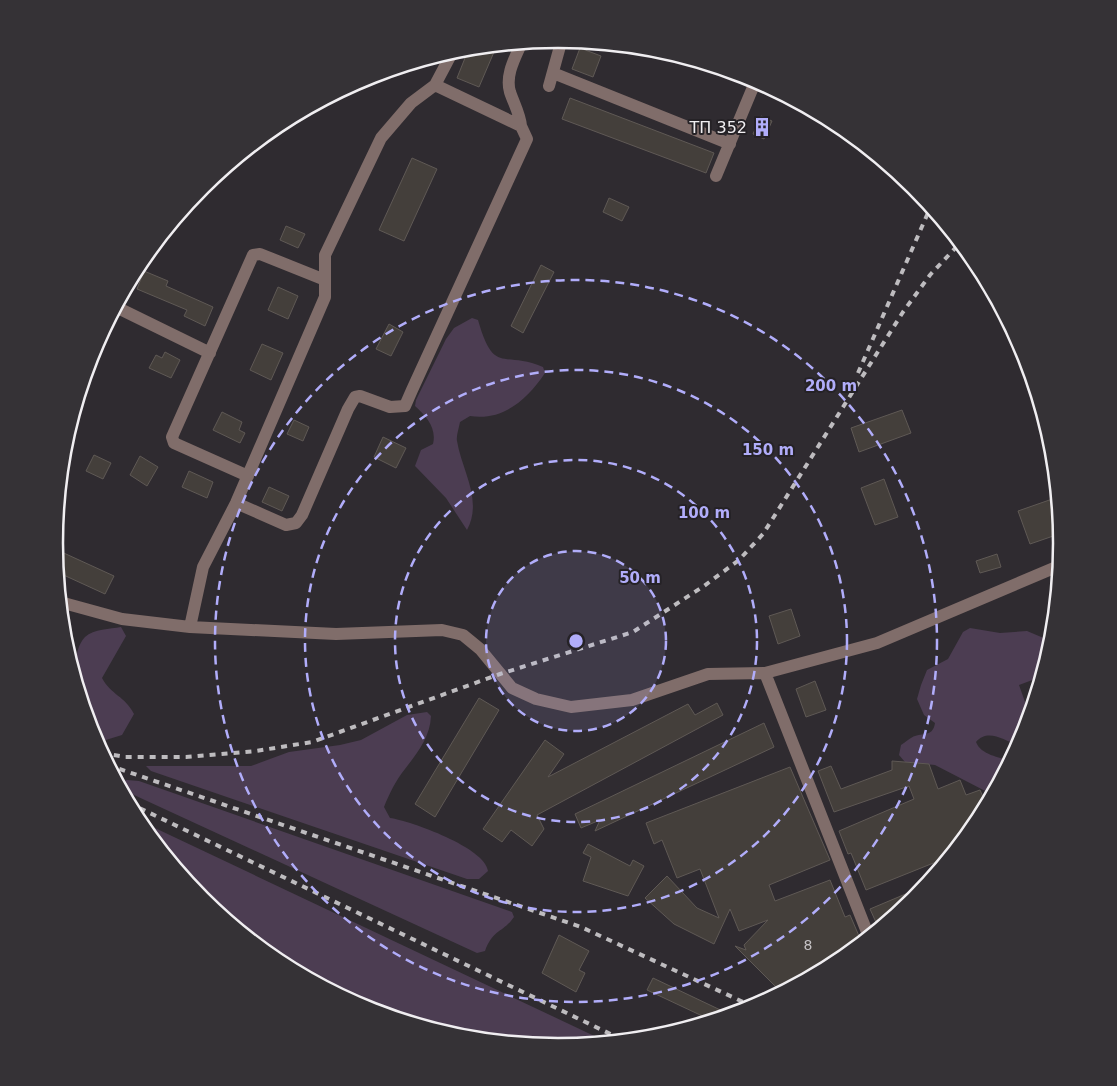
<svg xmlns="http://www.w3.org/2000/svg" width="1117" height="1086" font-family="'DejaVu Sans',sans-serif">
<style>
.green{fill:#4c3d52}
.building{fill:#443f3b;stroke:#5f5955}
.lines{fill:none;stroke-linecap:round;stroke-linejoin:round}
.minor{stroke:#806d6a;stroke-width:12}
.rail{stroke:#bebcbf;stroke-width:4;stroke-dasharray:6 6;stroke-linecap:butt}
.ring{fill:none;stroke:#b1adfa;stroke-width:2.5;stroke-dasharray:9 6}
.labels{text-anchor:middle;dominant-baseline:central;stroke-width:4;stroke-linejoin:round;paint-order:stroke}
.number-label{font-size:14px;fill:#c5c2c4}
.poi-label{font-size:16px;fill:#f0eef1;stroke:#252226;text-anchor:end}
.rim{fill:none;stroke:#f0eef1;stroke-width:2.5}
.centre{fill:#b1adfa;stroke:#252226;stroke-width:2.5}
.ring-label{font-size:15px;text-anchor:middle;font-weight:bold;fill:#b1adfa;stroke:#252226;stroke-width:4;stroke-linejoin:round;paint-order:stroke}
</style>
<rect width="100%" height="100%" fill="#2f2b30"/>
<path class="green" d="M 472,318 L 478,320 C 494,376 503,350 543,367 L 545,373 C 527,400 503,421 470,416 L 460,422 C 459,428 456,436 457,441 C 462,471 483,500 467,530 L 446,498 L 415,466 L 421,450 L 433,444 C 437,428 426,416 415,406 L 416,400 L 446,339 L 454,328 Z
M 121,627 L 126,636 L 102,678 C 111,695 125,696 134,714 L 122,735 L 96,743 C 84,719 64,659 85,637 C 94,629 110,629 121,627 Z
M 970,628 L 1000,633 L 1027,631 L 1053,642 L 1043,676 L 1019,685 L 1030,716 L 1019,746 C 1004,740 988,728 976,742 C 981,755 999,757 1011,761 L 993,795 L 935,765 L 905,762 L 899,755 L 901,745 C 906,742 911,737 915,736 C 925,733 933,736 935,723 L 924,715 L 917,699 L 921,685 L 927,670 L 948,659 L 963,632 Z
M 427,712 L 431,716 C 430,738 417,753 405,769 C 396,780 389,794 384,807 L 390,818 C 411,821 486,848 488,871 L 479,879 L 467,879 L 151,771 L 146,766 L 251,766 L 289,752 L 340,745 L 361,740 L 407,715 Z
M 127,780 L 139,781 L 512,912 L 514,917 C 503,933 493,929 485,951 L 477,953 L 121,789 L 121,782 Z
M 138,820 L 607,1042 L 558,1047 L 460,1038 L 365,1009 L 278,962 L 202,899 Z"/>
<path class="building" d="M 497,45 L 479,87 L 457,78 L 469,48 Z
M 580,48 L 601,56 L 593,77 L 572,69 Z
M 570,98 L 714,153 L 706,173 L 562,119 Z
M 761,116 L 772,121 L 764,139 L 753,134 Z
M 412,158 L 437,169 L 404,241 L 379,230 Z
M 609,198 L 629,207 L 622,221 L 603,212 Z
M 286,226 L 305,234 L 298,248 L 280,240 Z
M 541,265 L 554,272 L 523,333 L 511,326 Z
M 144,271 L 168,281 L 166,286 L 213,307 L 205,326 L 184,316 L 187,310 L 137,289 Z
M 278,287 L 298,296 L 288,319 L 268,310 Z
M 389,324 L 403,332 L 391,356 L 376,349 Z
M 262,344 L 283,353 L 271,380 L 250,370 Z
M 165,352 L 180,360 L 171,378 L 149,368 L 156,355 L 162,358 Z
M 902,410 L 911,433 L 859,452 L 851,428 Z
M 222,412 L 242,422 L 239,430 L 245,433 L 240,443 L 213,430 Z
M 294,420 L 309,427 L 303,441 L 287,434 Z
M 383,437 L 406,448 L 396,468 L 374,457 Z
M 94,455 L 111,463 L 103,479 L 86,471 Z
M 140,456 L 158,467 L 147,486 L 130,475 Z
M 189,471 L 213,482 L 207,498 L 182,487 Z
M 884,479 L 898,517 L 875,525 L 861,488 Z
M 269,487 L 289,496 L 282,511 L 262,502 Z
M 1058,497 L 1062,533 L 1030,544 L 1018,511 Z
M 55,549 L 114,576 L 105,594 L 57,572 Z
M 997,554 L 1001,567 L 980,573 L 976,561 Z
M 791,609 L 800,636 L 778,644 L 769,616 Z
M 815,681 L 826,710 L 806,717 L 796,689 Z
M 479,698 L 499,710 L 435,817 L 415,804 Z
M 717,703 L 723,715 L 537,815 L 544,829 L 532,846 L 511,830 L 502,842 L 483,829 L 545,740 L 564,754 L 548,777 L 688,704 L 695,715 Z
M 764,723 L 774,747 L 595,831 L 600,820 L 581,828 L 575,814 Z
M 892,761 L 929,764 L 938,789 L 960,780 L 966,795 L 980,790 L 987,806 L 978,823 L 951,856 L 866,890 L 851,853 L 848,854 L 839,831 L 914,799 L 909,786 L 834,812 L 818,771 L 831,766 L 841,789 L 892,770 Z
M 790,767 L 830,860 L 769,885 L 775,901 L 830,880 L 845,917 L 850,915 L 862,943 L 838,962 L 782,993 L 735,946 L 746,950 L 744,945 L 768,920 L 739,931 L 730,909 L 714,944 L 674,924 L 645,898 L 667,876 L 697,908 L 719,918 L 700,869 L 677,878 L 662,840 L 654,844 L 646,823 Z
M 588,844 L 630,866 L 633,860 L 644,866 L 628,896 L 583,881 L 591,857 L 583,853 Z
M 927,885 L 915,900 L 879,929 L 870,909 Z
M 559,935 L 589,951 L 579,970 L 585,973 L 576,992 L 542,973 Z
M 653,978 L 731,1015 L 713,1021 L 647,990 Z"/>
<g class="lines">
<path class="minor" d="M 553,73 L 730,144
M 549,86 L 562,39
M 521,126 C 520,114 514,104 510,92 C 505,75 515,58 522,42
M 716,176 L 756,80
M 116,307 L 210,353
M 248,476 L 174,443 L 172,437 L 253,255 L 260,254 L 325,280
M 236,503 L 286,525 L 296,523 L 302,515 L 348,409 L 355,397 L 360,396 L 390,407 L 405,406 L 412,390 L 527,139 L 521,126 L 435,85
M 60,602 L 122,619 L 190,627 L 336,634 L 442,630 L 463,635 L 480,649 L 512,688 L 536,699 L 571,707 L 632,700 L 708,674 L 765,673 L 869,937
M 190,627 L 203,567 L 236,503 L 325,297 L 325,255 L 381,138 L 411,103 L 435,85 L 453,51
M 765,673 L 877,643 L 1061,565"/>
<path class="rail" d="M 858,373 L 931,206
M 102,753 L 125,757 L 186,757 L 256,751 L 312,742 L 500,674 L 633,632 L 704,586 L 739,560 L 763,534 L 903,312 L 930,275 L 961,242
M 108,765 L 581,927 L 754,1007
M 129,803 L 625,1041"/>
</g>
<circle cx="576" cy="641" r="90" fill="#b1adfa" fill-opacity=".12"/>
<g class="ring">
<circle cx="576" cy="641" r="90"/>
<circle cx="576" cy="641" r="181"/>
<circle cx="576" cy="641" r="271"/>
<circle cx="576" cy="641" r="361"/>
</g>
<defs>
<g id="building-bare" transform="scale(1.5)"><path d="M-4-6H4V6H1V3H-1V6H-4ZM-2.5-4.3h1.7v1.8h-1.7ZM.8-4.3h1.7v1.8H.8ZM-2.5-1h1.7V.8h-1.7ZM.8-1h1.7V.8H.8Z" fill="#b1adfa" stroke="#252226" stroke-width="2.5" paint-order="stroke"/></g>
</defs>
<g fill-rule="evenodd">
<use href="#building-bare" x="762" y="127"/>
</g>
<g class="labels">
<g class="number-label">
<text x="808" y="945">8</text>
</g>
<g class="poi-label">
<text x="747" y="127">ТП 352</text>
</g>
</g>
<path d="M0 0H1117V1086H0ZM63 543a495 495 0 1 1 990 0a495 495 0 1 1-990 0Z" fill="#353236" fill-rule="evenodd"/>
<path class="rim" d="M63 543a495 495 0 1 1 990 0a495 495 0 1 1-990 0Z"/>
<circle cx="576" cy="641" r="8" class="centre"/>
<g class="ring-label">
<text x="831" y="391">200 m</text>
<text x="768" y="455">150 m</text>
<text x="704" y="518">100 m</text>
<text x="640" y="583">50 m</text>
</g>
</svg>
